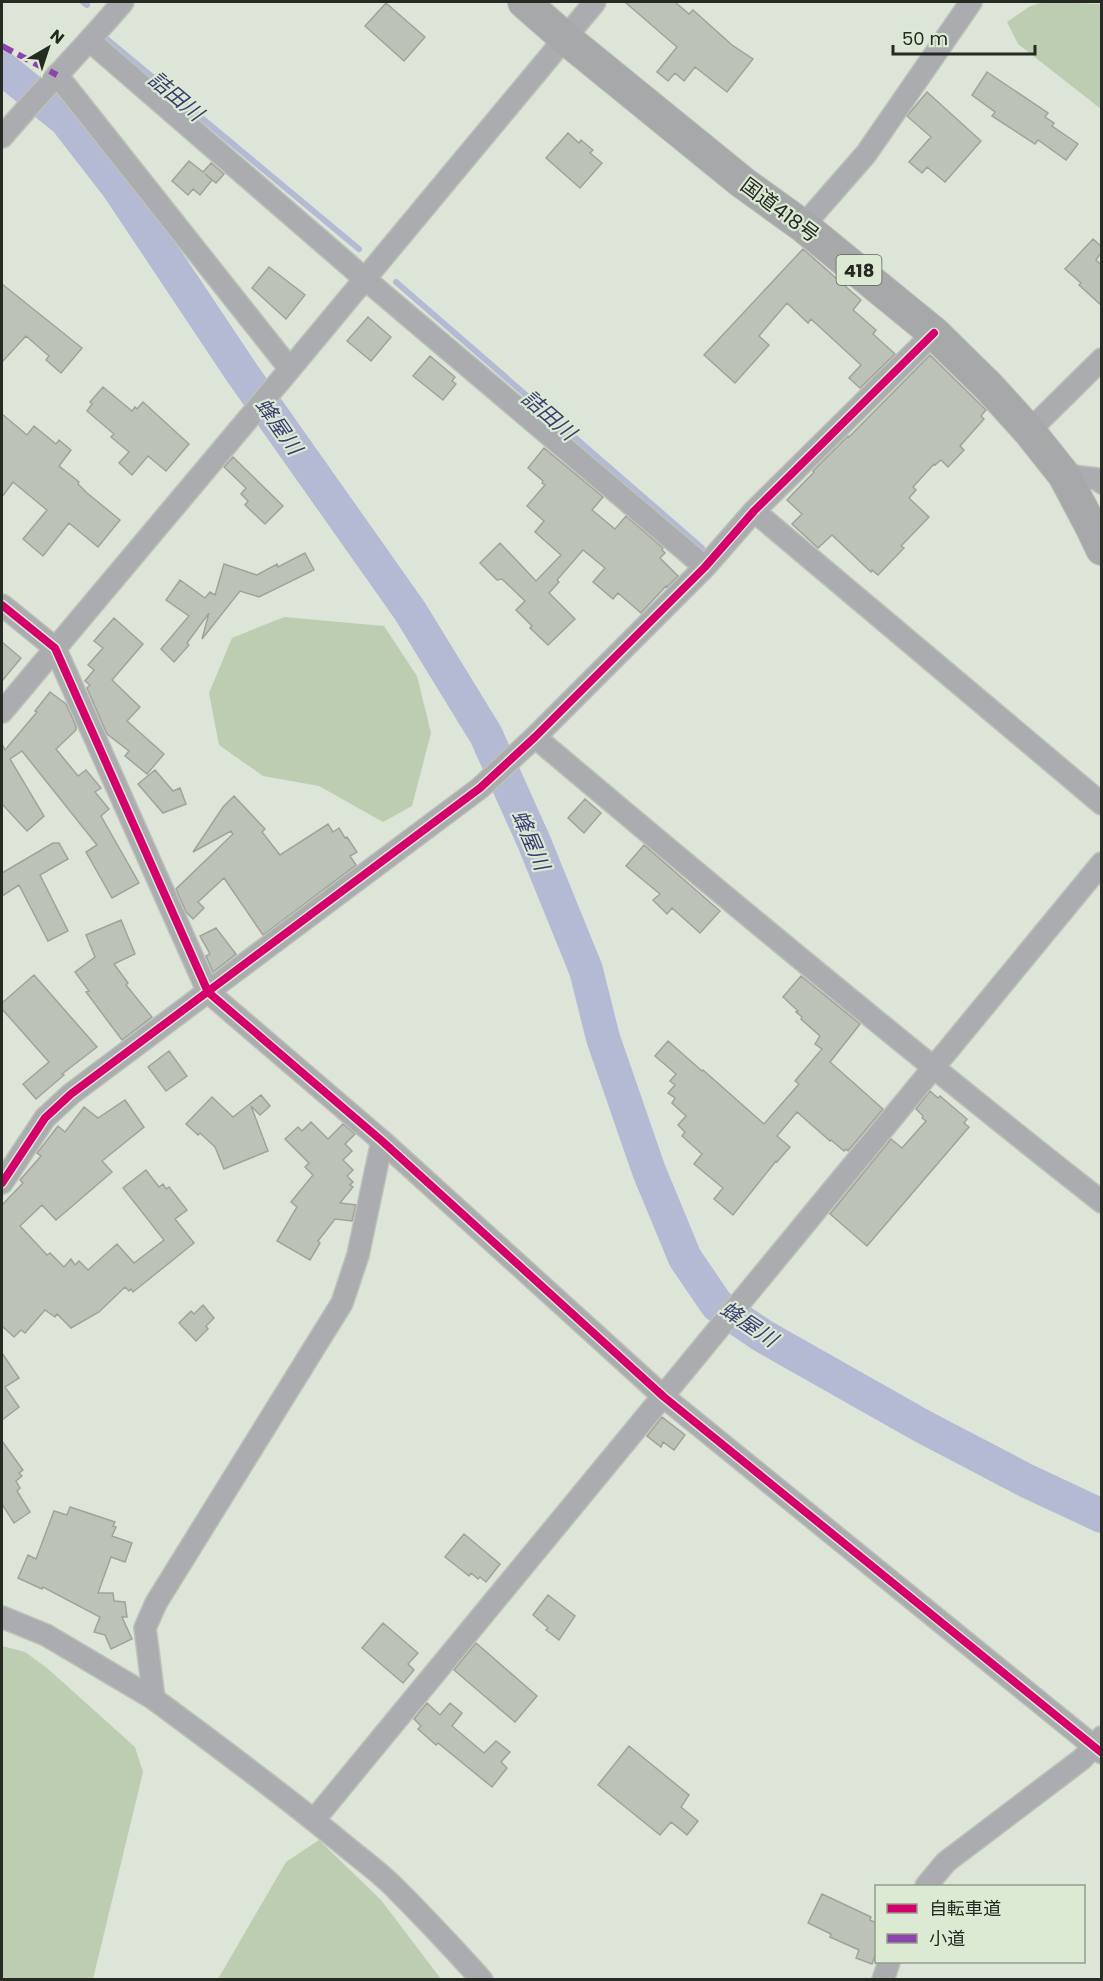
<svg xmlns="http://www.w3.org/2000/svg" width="1103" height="1981" font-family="Poppins,'Noto Sans JP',sans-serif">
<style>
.forest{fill:#bdcdb2}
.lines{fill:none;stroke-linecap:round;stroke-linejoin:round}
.stream{stroke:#b4bad4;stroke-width:6}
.river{stroke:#b4bad4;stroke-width:34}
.building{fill:#bcc2b8;stroke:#9fa49b;stroke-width:1.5}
.minor-casing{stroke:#bcc2b8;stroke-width:24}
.highway-casing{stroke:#bcc2b8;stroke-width:34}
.minor{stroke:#aaacaf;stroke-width:21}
.highway{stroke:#a6a8aa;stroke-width:32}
.quiet{stroke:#8e44ad;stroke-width:6;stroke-dasharray:12 6;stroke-linecap:butt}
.cycleway-casing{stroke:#dce9d3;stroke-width:11}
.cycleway{stroke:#d6006c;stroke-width:8}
.labels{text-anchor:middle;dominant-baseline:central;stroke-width:4.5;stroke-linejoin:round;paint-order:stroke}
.shield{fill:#dce9d3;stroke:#5c6357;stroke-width:1.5}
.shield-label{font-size:18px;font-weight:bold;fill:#252a22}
.street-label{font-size:20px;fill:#252a22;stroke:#dce9d3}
.water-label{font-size:21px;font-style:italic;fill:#3a3c72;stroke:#dce9d3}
</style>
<rect width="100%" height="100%" fill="#dde4d8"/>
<path class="forest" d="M 1045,2 L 1101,4 L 1101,109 L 1018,44 L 1007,22 L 1030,6 Z
M 284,617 L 384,626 L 417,676 L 431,733 L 412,806 L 383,822 L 319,786 L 263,776 L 219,745 L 209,693 L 232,638 Z
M 2,1646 L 25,1652 L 47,1668 L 135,1747 L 143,1772 L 93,1979 L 2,1979 Z
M 319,1840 L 381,1900 L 441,1979 L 218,1979 L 286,1862 Z"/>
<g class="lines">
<path class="stream" d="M 83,2 L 87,5
M 102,35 L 359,249
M 396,282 L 702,548"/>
<path class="river" d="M 2,68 L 66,120 L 118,187 L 242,373 L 410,611 L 486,735 L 534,842 L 586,970 L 603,1038 L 649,1171 L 685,1258 L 717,1305 L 763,1336 L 922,1426 L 1027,1481 L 1102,1516"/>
</g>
<path class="building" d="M 625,2 L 675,2 L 689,14 L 693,10 L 732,45 L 753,59 L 727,92 L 695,67 L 684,81 L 675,73 L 668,81 L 657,72 L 677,47 Z
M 386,3 L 425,37 L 404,61 L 365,26 Z
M 987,72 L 1048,113 L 1045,117 L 1054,123 L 1052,126 L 1078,144 L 1066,160 L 1038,140 L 1035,144 L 992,116 L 995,112 L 972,95 Z
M 927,92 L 981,141 L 945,182 L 927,167 L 922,173 L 909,162 L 931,137 L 907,116 Z
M 568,133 L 579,143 L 581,140 L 593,150 L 590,153 L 602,163 L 580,188 L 546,158 Z
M 189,161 L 203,172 L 211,163 L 224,174 L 216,183 L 205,174 L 212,180 L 200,195 L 193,189 L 188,195 L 172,181 Z
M 1093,239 L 1101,246 L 1101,253 L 1096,260 L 1101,265 L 1101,305 L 1079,285 L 1081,283 L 1065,269 Z
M 803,249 L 861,300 L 853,310 L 876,330 L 873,334 L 895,354 L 860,388 L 849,378 L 861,365 L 811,319 L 808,323 L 787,303 L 759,336 L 769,345 L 735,383 L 704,355 Z
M 269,267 L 305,295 L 286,319 L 252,288 Z
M 2,284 L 82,348 L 61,373 L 46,360 L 49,356 L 26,336 L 2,362 Z
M 368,317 L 391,337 L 371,361 L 347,341 Z
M 930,355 L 986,410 L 981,416 L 984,419 L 960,446 L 964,450 L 948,467 L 941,460 L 935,465 L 934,464 L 913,487 L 916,490 L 909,498 L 929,517 L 901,546 L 904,548 L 878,575 L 872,570 L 871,572 L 832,535 L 818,548 L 792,524 L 802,514 L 787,500 L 814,472 L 813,471 L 848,436 L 849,437 Z
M 430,356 L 455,377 L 452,381 L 456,384 L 443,400 L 413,376 Z
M 103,387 L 132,411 L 135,407 L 137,409 L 143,402 L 189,444 L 166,471 L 148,456 L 132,475 L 119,463 L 129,452 L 111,437 L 114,434 L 87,411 L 92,404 L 90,402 Z
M 2,414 L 27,435 L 34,426 L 56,444 L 59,440 L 71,450 L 59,466 L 79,482 L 78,484 L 87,493 L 120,520 L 98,547 L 69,523 L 43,556 L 23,539 L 47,510 L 13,482 L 2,497 Z
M 544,448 L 603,497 L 592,510 L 615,529 L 626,516 L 663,548 L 662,550 L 665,553 L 660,558 L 678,576 L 667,587 L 666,586 L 641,613 L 618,593 L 613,599 L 593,582 L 605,568 L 583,550 L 557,580 L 559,582 L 549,593 L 575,619 L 548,645 L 530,628 L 532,626 L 516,610 L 525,601 L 502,579 L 497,580 L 480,563 L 500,543 L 536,581 L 561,555 L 535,532 L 544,521 L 527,506 L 545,485 L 542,483 L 543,481 L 528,468 Z
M 233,457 L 283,506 L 265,524 L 245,505 L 248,501 L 241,494 L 246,488 L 224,467 Z
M 305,553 L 314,570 L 259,597 L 240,591 L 202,639 L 209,613 L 187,643 L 189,645 L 174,662 L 161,649 L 189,616 L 166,600 L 180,580 L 205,598 L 210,592 L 215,595 L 224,564 L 257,575 L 277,564 L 278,567 Z
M 114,618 L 143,644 L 112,680 L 140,707 L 127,721 L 164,754 L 147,774 L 125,756 L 129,751 L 107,734 L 87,688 L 90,685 L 85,681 L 94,670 L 88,665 L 103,648 L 94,641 Z
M 2,642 L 21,658 L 2,681 Z
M 50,692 L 66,704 L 76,726 L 76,730 L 56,749 L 78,776 L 86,770 L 101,788 L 95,792 L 109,809 L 101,816 L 139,883 L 112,898 L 86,852 L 97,845 L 22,751 L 10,759 L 44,816 L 27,831 L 2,804 L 2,744 L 5,750 L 37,712 L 35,711 Z
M 155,770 L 173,791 L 180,788 L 186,804 L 163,813 L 138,784 Z
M 234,796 L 265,829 L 262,832 L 280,855 L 328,824 L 333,832 L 339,828 L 345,838 L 347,837 L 357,852 L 350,856 L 356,865 L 263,935 L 224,878 L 198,902 L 204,908 L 193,919 L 186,912 L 176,889 L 233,834 L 231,831 L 193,852 L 223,807 Z
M 585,799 L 601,813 L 584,833 L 568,818 Z
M 53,843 L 59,843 L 68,859 L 40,875 L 68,931 L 48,941 L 19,885 L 2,896 L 2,873 Z
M 644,845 L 720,911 L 700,933 L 672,908 L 667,914 L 653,900 L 660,894 L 626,866 Z
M 121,920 L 135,954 L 114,964 L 128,983 L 126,985 L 152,1017 L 122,1040 L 86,992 L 89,991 L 75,972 L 95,957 L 86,935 Z
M 216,928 L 236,954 L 213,972 L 206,956 L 210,954 L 200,936 Z
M 34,975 L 97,1047 L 62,1074 L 64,1075 L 36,1099 L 23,1084 L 49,1062 L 2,1009 L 2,1003 Z
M 801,976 L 860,1024 L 830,1062 L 883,1109 L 848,1151 L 846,1149 L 844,1151 L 831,1140 L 830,1141 L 797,1112 L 777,1136 L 790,1147 L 777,1162 L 776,1161 L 733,1215 L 714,1199 L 723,1188 L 694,1164 L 702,1154 L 682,1136 L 685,1132 L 678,1125 L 686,1116 L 672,1103 L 675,1098 L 668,1093 L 675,1085 L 670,1081 L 676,1074 L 655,1056 L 668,1041 L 702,1071 L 703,1070 L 764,1124 L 799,1084 L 795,1081 L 822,1049 L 815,1044 L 820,1036 L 801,1019 L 802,1017 L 796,1012 L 798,1011 L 783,997 Z
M 169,1051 L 187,1076 L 166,1091 L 148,1067 Z
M 930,1091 L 938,1098 L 940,1096 L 967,1119 L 964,1123 L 969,1127 L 867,1246 L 830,1214 L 891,1139 L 902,1148 L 926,1121 L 922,1118 L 923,1116 L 916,1109 Z
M 261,1095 L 270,1106 L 260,1115 L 251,1106 L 268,1151 L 224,1169 L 215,1147 L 200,1133 L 198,1135 L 186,1124 L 212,1097 L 233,1117 Z
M 125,1100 L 144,1127 L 102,1161 L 112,1172 L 56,1220 L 42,1205 L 20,1226 L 47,1255 L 50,1253 L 64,1267 L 71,1259 L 75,1265 L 79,1261 L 88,1270 L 117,1244 L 134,1263 L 164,1240 L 123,1188 L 146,1170 L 159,1187 L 163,1184 L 166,1189 L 169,1187 L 187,1210 L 175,1219 L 194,1243 L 133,1292 L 131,1289 L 129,1291 L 125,1287 L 99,1312 L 71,1328 L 57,1314 L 55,1317 L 45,1310 L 25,1333 L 21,1330 L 14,1337 L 2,1326 L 2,1205 L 23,1183 L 20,1180 L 41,1156 L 37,1153 L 58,1126 L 65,1132 L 84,1107 L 98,1118 Z
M 311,1122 L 328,1139 L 343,1124 L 355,1134 L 345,1144 L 352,1151 L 343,1160 L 353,1170 L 347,1176 L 353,1182 L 350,1185 L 353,1187 L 340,1203 L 356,1205 L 352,1221 L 335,1219 L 318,1241 L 320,1243 L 310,1260 L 277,1241 L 297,1207 L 291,1202 L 313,1175 L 305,1167 L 309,1163 L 285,1139 L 298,1127 L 302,1131 Z
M 203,1305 L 214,1318 L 206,1326 L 208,1329 L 196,1341 L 179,1323 L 191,1311 L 194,1314 Z
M 2,1353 L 19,1378 L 5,1387 L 19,1407 L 2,1420 Z
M 662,1417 L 685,1435 L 674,1450 L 663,1442 L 661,1447 L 647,1436 Z
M 2,1441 L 23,1470 L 19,1473 L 22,1476 L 16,1481 L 20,1488 L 17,1491 L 30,1512 L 14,1523 L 2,1504 Z
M 70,1507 L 115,1522 L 113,1526 L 116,1527 L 112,1536 L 132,1543 L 125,1562 L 111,1557 L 98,1593 L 113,1593 L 114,1601 L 125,1602 L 127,1617 L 122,1617 L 132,1639 L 111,1649 L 105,1635 L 94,1632 L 100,1617 L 43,1587 L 42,1589 L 18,1578 L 28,1555 L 36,1559 L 54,1511 L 67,1515 Z
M 464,1534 L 500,1564 L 486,1582 L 480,1577 L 478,1579 L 471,1573 L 469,1576 L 445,1557 Z
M 548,1595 L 575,1616 L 559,1640 L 546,1630 L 548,1628 L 533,1615 Z
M 383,1623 L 418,1653 L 408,1664 L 414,1670 L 403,1683 L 362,1648 Z
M 476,1643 L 537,1696 L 515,1722 L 454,1670 Z
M 427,1703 L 440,1715 L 450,1703 L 462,1713 L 452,1726 L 484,1753 L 496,1741 L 510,1752 L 501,1762 L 507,1768 L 492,1787 L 438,1743 L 436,1745 L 418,1729 L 421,1726 L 414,1719 Z
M 629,1746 L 689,1795 L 681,1807 L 698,1821 L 687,1835 L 671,1822 L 660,1835 L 598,1785 Z
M 822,1894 L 871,1917 L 870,1920 L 876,1923 L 876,1953 L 872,1964 L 856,1958 L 859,1950 L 830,1937 L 831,1934 L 808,1923 Z"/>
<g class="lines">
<g class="minor-casing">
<path id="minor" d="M 90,41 L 365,279 L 705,567
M 57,75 L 290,369
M 2,137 C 41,91 84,48 123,2
M 803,226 L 866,154 L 971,2
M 1029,431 L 1102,359
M 1064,475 L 1097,479 L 1102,483
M 754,511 L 1102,804
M 2,605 L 55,648 L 208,992 L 382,1141 L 664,1397 L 1102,1753
M 2,712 L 290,369 L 595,2
M 535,737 C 722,895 910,1051 1102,1202
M 2,1183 L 45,1118 L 71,1094 L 480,788 L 535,737 L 705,567 L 754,511 L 934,333
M 2,1617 L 46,1635 L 154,1699 C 216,1745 279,1791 338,1840 C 357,1856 377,1870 394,1887 C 424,1917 453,1948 482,1980
M 154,1699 L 145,1628 L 156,1603 L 342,1303 L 358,1255 L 382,1141
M 314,1820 L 1102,863
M 926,1886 L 946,1862 L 1082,1759 L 1102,1737
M 883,1980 L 889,1962"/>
</g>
<g class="highway-casing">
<path id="highway" d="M 524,2 L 565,38 L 742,182 L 803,226 L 934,333 L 990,388 L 1029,431 L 1064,475 L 1091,526 L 1102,549"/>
</g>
<use href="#minor" class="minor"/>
<use href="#highway" class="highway"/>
<path class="quiet" d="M 2,46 L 57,75"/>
<g class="cycleway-casing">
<path id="cycleway" d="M 2,605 L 55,648 L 208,992 L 382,1141 L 664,1397 L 1102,1753
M 2,1183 L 45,1118 L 71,1094 L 480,788 L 535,737 L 705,567 L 754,511 L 934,333"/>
</g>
<use href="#cycleway" class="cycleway"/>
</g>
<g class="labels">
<rect class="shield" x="836.5" y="255" width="45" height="30" rx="4.5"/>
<g class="shield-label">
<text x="859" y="270">418</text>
</g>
<g class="street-label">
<text transform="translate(780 210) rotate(37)">国道418号</text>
</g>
<g class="water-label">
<text transform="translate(176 96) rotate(40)">詰田川</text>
<text transform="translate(549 415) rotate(41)">詰田川</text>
<text transform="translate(279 426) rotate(55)">蜂屋川</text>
<text transform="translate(531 840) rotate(67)">蜂屋川</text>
<text transform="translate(749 1324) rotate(34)">蜂屋川</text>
</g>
</g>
<rect width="1103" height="1981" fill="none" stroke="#252a22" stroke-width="6"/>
<rect x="875" y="1885" width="210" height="78" fill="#dce9d3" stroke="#939d8c" stroke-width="1.5"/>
<rect x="887" y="1904" width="30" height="9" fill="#d6006c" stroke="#939d8c" stroke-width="1.5"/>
<text x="929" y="1915" font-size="18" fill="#252a22">自転車道</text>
<rect x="887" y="1934" width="30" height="9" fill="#8e44ad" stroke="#939d8c" stroke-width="1.5"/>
<text x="929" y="1945" font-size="18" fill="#252a22">小道</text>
<g transform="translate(48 48) rotate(39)" stroke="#dce9d3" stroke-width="4.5" paint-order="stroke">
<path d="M0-4.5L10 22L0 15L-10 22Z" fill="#252a22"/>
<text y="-9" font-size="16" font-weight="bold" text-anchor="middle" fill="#252a22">N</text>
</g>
<path d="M893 45v9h142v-9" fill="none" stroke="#252a22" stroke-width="3"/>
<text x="902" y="45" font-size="18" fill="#252a22" stroke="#dce9d3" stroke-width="4.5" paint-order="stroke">50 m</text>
</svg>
